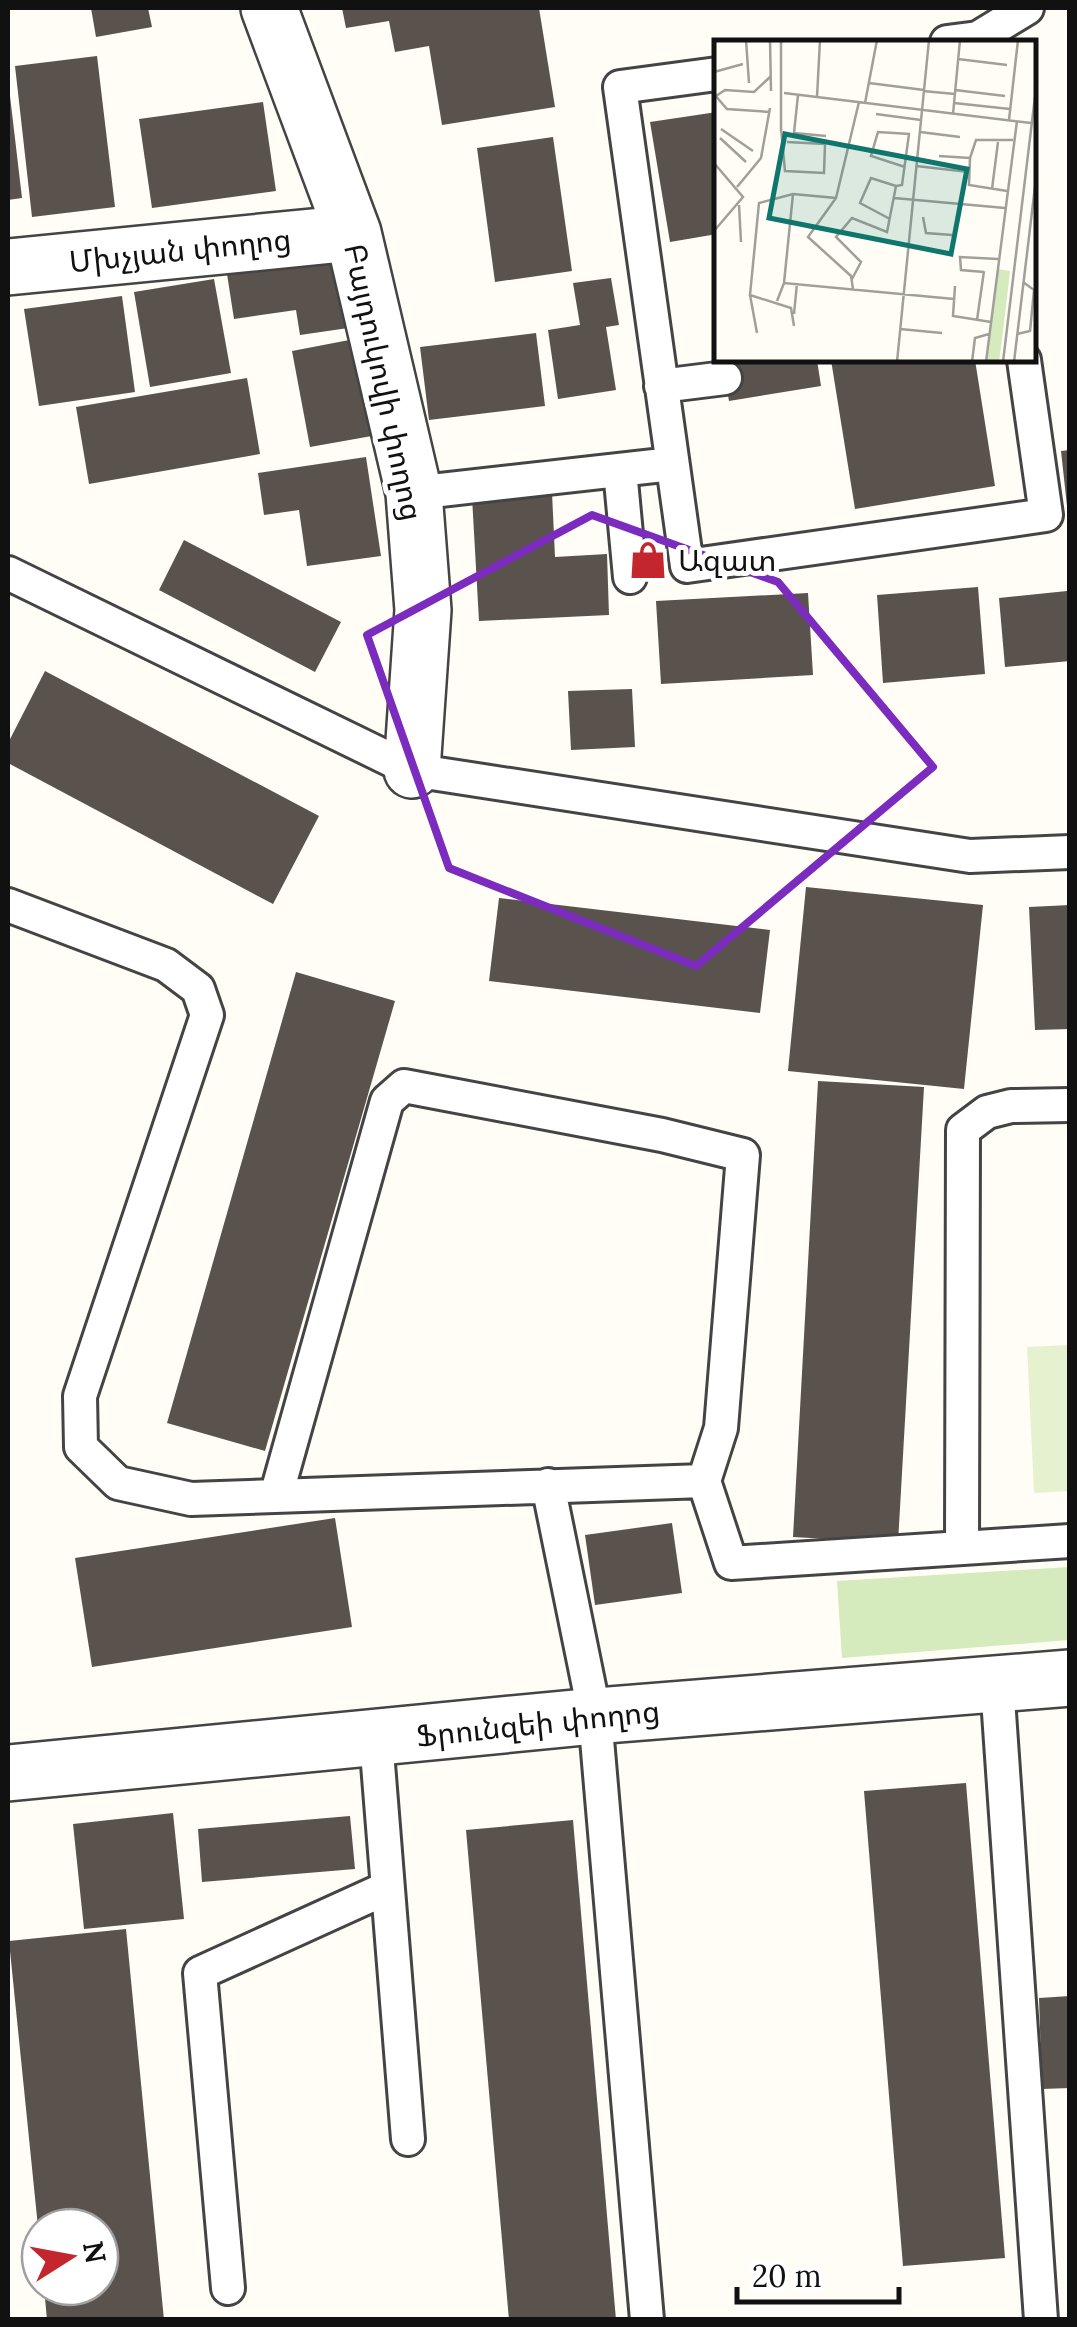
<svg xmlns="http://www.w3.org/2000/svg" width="1077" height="2327" font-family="Lora,'Noto Sans Armenian',serif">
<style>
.green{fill:#d5ebbd}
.pitch{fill:#e6f2cf}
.building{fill:#5a524d}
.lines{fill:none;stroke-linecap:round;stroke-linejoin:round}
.lane-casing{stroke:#444;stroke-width:38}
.street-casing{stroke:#444;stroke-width:60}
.lane{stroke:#fff;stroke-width:32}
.street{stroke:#fff;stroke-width:55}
.marked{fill:none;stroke:#7b2cbf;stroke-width:8;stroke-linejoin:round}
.labels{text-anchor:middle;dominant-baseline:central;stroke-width:10;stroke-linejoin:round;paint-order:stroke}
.street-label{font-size:30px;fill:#111;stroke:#fff}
.poi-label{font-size:30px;fill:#111;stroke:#fff;text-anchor:start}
.inset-road{fill:none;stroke:#a09f9a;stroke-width:2.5}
.view{fill:#0f766e;fill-opacity:0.15;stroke:#0f766e;stroke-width:5}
.inset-edge{fill:none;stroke:#111;stroke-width:5}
</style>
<rect width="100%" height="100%" fill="#fffdf5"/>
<path class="green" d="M 1069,1567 L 1069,1640 L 842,1658 L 837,1581 Z"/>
<path class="pitch" d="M 1069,1345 L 1069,1491 L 1034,1493 L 1027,1347 Z"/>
<path class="building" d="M 91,8 L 148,8 L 152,27 L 96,37 Z
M 342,8 L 539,8 L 555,107 L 442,125 L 429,46 L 395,52 L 389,21 L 346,28 Z
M 97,56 L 115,207 L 32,217 L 15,66 Z
M 8,96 L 10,96 L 22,198 L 8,200 Z
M 263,102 L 276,191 L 152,208 L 139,119 Z
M 717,112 L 717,234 L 670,242 L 650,122 Z
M 553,137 L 572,271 L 495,282 L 477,148 Z
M 352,256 L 362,326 L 300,335 L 296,310 L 234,319 L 227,274 Z
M 611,278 L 619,325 L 606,327 L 616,390 L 558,399 L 548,330 L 580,325 L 573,283 Z
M 214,279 L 231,373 L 150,387 L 134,292 Z
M 122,296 L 135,392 L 39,406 L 24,309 Z
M 536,333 L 545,406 L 429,420 L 420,347 Z
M 365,337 L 383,434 L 310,447 L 292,351 Z
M 722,360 L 817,360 L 821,386 L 729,401 Z
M 831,360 L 975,360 L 995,486 L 855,509 Z
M 247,378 L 260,454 L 89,484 L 76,407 Z
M 1070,450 L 1070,506 L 1067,506 L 1061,451 Z
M 366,457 L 381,556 L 307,566 L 299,510 L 264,515 L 258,473 Z
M 552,493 L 555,557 L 607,554 L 609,615 L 479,621 L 472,497 Z
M 184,540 L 341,622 L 315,672 L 159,590 Z
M 978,587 L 985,674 L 883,683 L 877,595 Z
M 1067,591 L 1070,661 L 1005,667 L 999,598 Z
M 808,593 L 813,675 L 661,684 L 656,601 Z
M 45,671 L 319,816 L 273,904 L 8,763 L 8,743 Z
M 632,689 L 635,747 L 571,750 L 568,691 Z
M 806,887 L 983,905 L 964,1089 L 788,1071 Z
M 499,898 L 770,930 L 760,1013 L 489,981 Z
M 1070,905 L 1070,1029 L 1035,1030 L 1029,907 Z
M 296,972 L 395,1001 L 265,1451 L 167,1423 Z
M 818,1081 L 924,1087 L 898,1543 L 793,1537 Z
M 335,1518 L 352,1627 L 92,1667 L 75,1558 Z
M 672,1523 L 682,1593 L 595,1605 L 585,1535 Z
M 966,1783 L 1005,2258 L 903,2266 L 864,1791 Z
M 173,1813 L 184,1919 L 84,1929 L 73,1824 Z
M 350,1816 L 355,1869 L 202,1882 L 198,1829 Z
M 573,1820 L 616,2320 L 509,2320 L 466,1830 Z
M 126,1929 L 164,2320 L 47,2320 L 44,2287 L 100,2287 L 100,2227 L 38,2227 L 9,1941 Z
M 1070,1996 L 1070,2088 L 1042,2089 L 1039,1998 Z"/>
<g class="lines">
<g class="lane-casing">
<path id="lane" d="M 947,42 L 978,38 L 1027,8
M 717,74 L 620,87 L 687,566 L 1046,515 L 1024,360
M 661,386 L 725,378
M 620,470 L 630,577
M 414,493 L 672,464
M 8,573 L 412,770 L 970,856 L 1070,852
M 8,905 L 166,965 L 198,989 L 207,1015 L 80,1396 L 81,1447 L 118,1483 L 191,1499 L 704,1481
M 548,1485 L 595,1716 L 647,2320
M 276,1496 L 387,1101 L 404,1086 L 662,1135 L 743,1155 L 721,1428 L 704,1481 L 731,1563 L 1070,1541
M 962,1548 L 963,1130 L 987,1112 L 1011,1106 L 1070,1105
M 997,1684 L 1041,2320
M 376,1739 L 408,2139
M 228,2288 L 200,1973 L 387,1888"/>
</g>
<g class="street-casing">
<path id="street" d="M 269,8 L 353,233 L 414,493 L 423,610 L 412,770
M 8,267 L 353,233
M 8,1773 L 595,1716 L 1070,1678"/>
</g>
<use href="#lane" class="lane"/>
<use href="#street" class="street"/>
</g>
<path class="marked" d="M 592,515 L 778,582 L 933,767 L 696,966 L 449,868 L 367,635 Z"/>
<defs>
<g id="shop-bare" transform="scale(3)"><path d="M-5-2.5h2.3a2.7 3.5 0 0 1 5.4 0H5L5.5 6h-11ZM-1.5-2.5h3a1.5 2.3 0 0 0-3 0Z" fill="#c4262e" stroke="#fff" stroke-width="2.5" paint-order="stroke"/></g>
</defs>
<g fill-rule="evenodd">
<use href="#shop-bare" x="648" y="560"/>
</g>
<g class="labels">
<g class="street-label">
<text transform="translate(180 250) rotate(-6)">Մխչյան փողոց</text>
<text transform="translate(384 382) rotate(78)">Բայդուկովի փողոց</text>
<text transform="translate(538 1723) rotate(-6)">Ֆրունզեի փողոց</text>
</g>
<g class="poi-label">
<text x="678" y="560">Ազատ</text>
</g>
</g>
<g transform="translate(714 40)">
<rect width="322" height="322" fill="#fffdf5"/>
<path d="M 284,229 L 296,231 L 290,283 L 285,322 L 273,322 Z" fill="#d5ebbd"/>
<path class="inset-road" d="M 32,0 L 35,43M 56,0 L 57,51M 244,19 L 293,25M 0,32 L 29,24M 155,43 L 210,50M 241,50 L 291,56M 209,51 L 241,54M 70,53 L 317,83M 0,54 L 13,69 L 56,72M 84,55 L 80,93 L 112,96M 2,56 L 11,50 L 40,52 L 56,37M 103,57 L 106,0M 151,63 L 163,0M 240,63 L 296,69M 162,74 L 207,80M 239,74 L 246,0M 295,80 L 304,0M 67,88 L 71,131 L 110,133 L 111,104 L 73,102M 7,89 L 39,111M 67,91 L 67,0M 206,92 L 246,97M 6,98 L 32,122M 225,116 L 256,118M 0,123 L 29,157 L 0,191M 202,126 L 255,132M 191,127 L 157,116 L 164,92 L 196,94M 23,147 L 47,118 L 56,68M 278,149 L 284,102M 293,151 L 255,145 L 256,118 L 262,100 L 299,100M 180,158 L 291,168M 25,165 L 27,202M 209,177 L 212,193 L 238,195M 176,179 L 146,163 L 157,138 L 182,146M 270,232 L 247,230 L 246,217 L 284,219M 138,239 L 147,222 L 122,197 L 138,178 L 173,192 L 182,146 L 188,145 L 195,94M 70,243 L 79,154M 241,246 L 239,276 L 277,282M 139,249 L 137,236 L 94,197 L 122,158 L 145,62M 36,255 L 43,293M 63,261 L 70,243 L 240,259M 80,274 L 83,243M 263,280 L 270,231M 80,286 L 77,268 L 36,255 L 45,163 L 79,154 L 122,158M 186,289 L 228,293M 303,294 L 316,291 L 320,250 L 309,242M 183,322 L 215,0M 258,322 L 261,298 L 275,294M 272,322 L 303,81M 289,322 L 323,40M 300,322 L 323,130"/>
<path class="view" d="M 71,94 L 253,129 L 237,214 L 55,178 Z"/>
<rect width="322" height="322" class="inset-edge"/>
</g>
<rect width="1077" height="2327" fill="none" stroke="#111111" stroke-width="20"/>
<g transform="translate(70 2257) rotate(79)"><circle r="48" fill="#ffffff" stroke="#a0a0a0" stroke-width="2.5"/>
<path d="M0-8L18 38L0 25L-18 38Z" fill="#c4262e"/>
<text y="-15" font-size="28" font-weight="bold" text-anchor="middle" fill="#111111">N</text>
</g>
<path d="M737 2287v15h162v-15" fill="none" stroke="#111111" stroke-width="5"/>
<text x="752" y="2287" font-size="30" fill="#111111" stroke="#ffffff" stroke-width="8" paint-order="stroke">20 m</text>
</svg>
